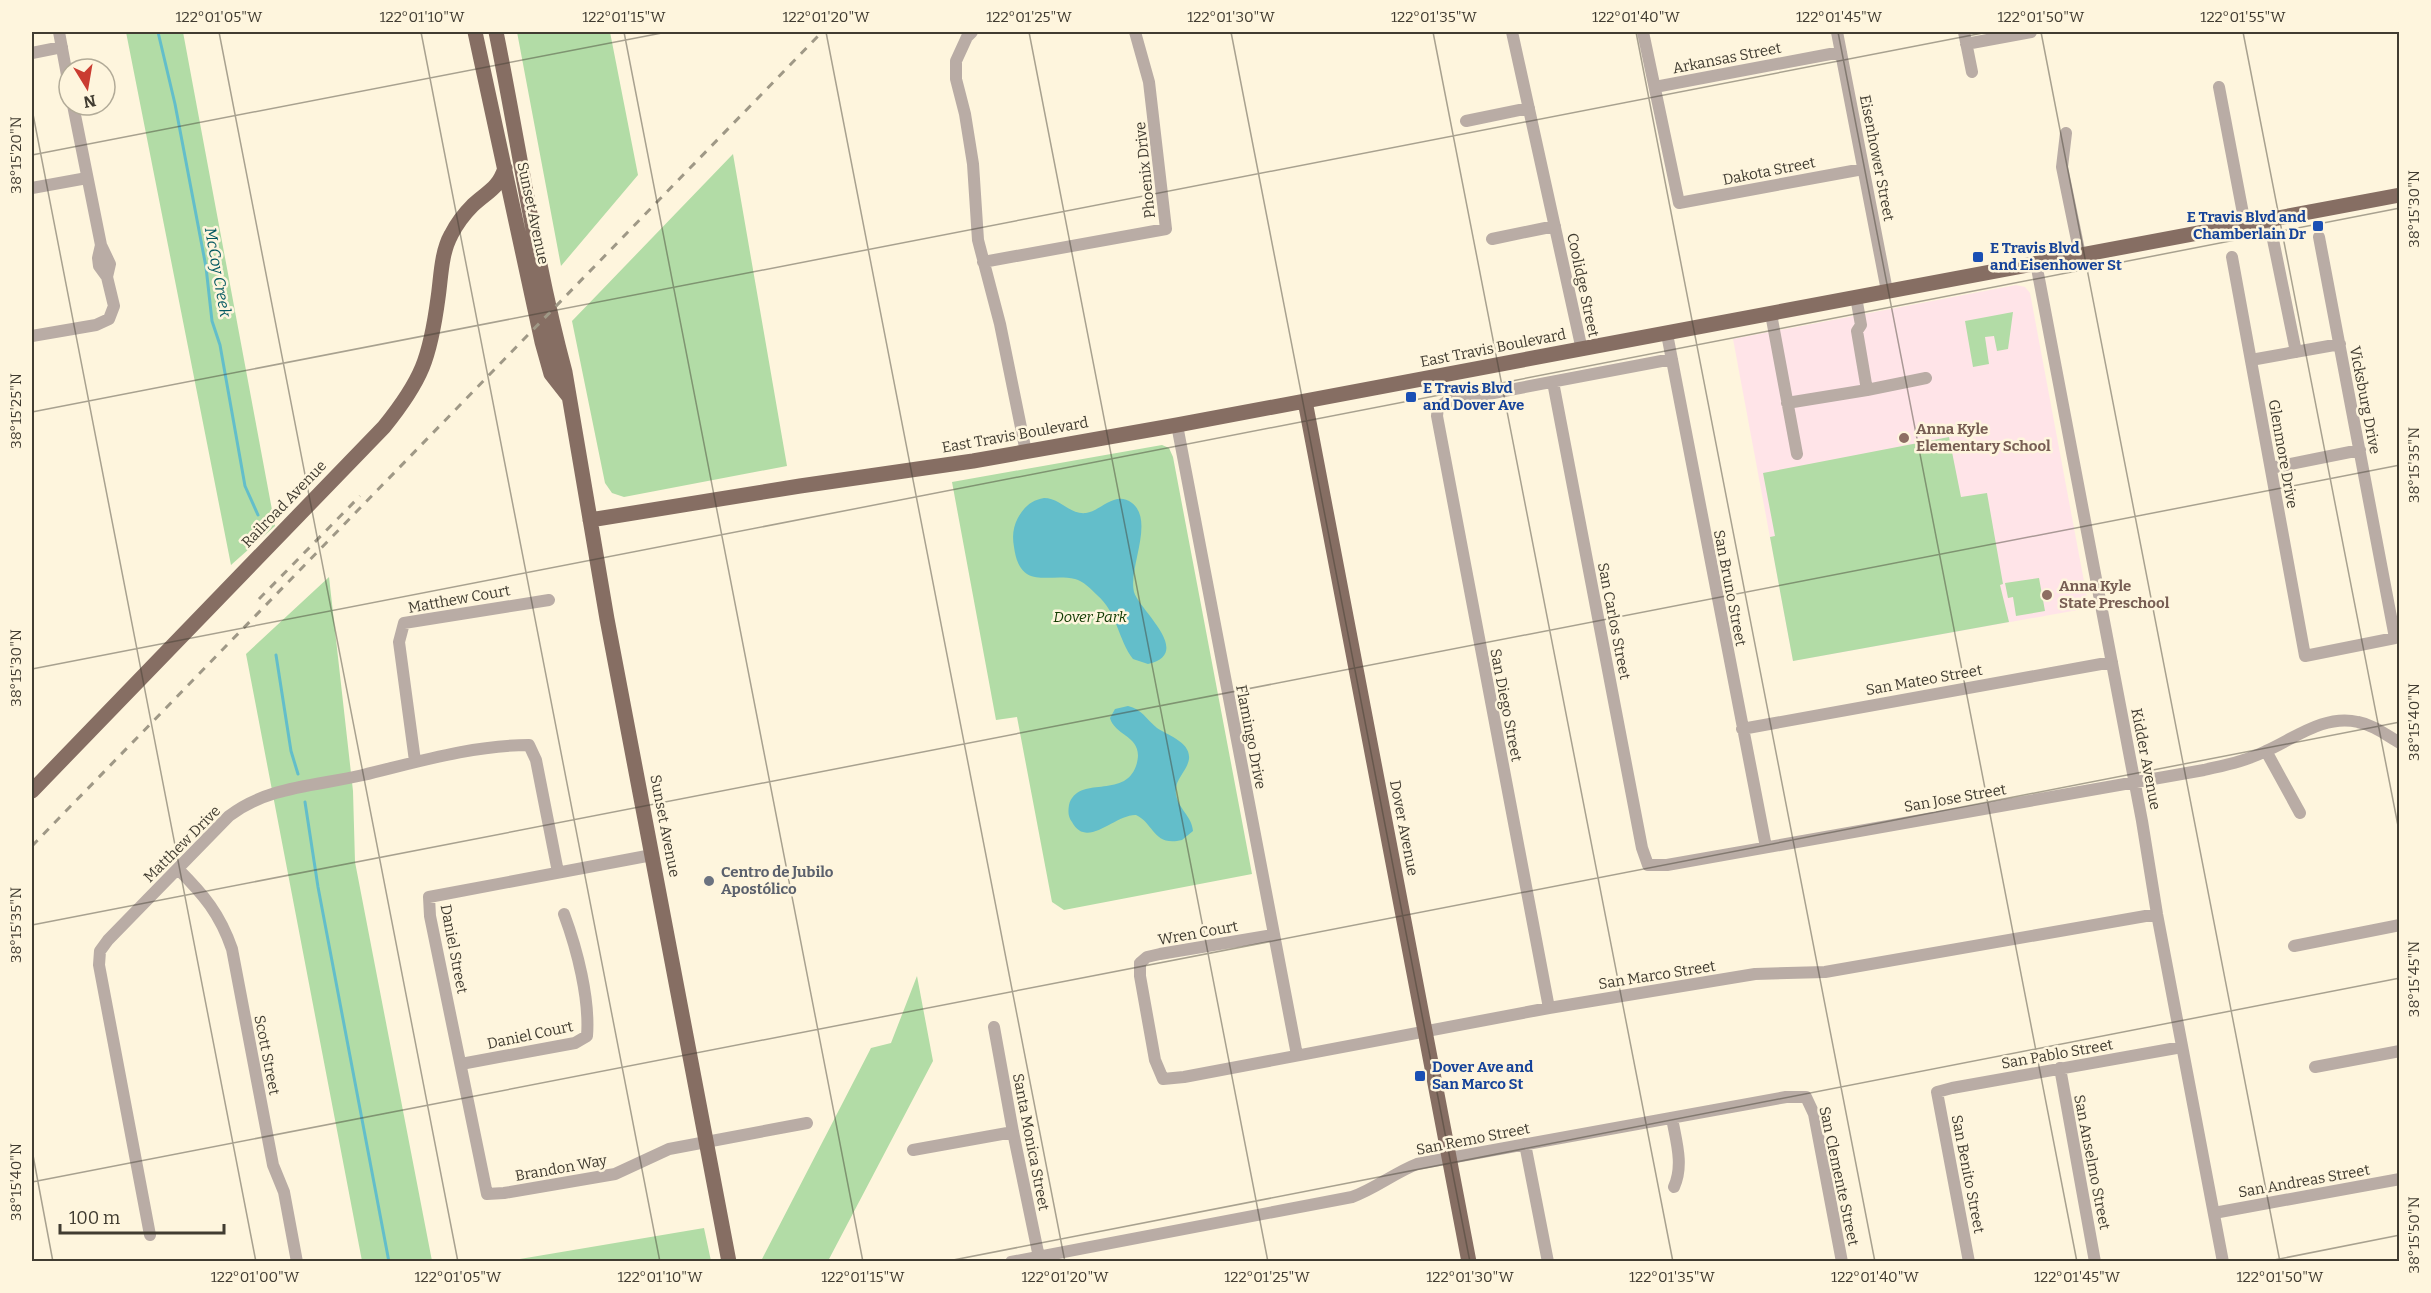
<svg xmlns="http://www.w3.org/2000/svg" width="2431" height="1293" font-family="Bitter,serif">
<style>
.education{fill:#ffe4e8}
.green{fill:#b2dca6}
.water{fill:#63beca}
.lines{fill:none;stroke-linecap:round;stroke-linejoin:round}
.stream{stroke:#63beca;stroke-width:3}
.minor{stroke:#b9aca5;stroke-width:12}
.major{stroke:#866e63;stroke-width:15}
.rail{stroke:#9f9886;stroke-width:3;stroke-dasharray:8 8;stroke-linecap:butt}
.ticks{fill:none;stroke:#413c31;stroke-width:1.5;stroke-opacity:0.45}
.transit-dot{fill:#1a4fb4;stroke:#fef5dd;stroke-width:2}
.education-dot{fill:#8d6e63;stroke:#fef5dd;stroke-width:2}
.worship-dot{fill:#6b7280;stroke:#fef5dd;stroke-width:2}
.labels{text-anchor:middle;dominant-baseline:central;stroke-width:5;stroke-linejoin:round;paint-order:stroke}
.street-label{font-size:15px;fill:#413c31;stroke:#fef5dd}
.transit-label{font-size:15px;font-weight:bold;fill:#164399;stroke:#fef5dd;text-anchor:start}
.education-label{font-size:15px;font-weight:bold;fill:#785e54;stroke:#fef5dd;text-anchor:start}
.park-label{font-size:15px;font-style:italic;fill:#113a01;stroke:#fef5dd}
.worship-label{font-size:15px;font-weight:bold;fill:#5b616d;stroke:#fef5dd;text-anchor:start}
.water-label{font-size:16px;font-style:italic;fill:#035861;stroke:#fef5dd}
.neatline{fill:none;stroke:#413c31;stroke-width:2}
.ticks-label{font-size:15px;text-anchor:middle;fill:#413c31}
</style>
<rect width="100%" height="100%" fill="#fef5dd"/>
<path class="education" d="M 2016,285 L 2025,287 L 2030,293 L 2089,608 L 1793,661 L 1733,339 Z"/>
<path class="green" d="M 126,32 L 183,32 L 275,526 L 231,565 Z
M 517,32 L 610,32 L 638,175 L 561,266 Z
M 733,154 L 787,466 L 624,497 L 612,493 L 605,483 L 572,321 Z
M 2013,312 L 2008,349 L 1997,351 L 1994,336 L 1985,337 L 1989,364 L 1973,367 L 1965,321 Z
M 1949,437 L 1961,497 L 1987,493 L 2003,584 L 2000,585 L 2009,622 L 1793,661 L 1770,537 L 1775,536 L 1763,473 Z
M 1162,445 L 1169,448 L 1173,457 L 1252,874 L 1064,910 L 1052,902 L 1017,717 L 996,720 L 952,482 Z
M 329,577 L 353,791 L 355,862 L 432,1261 L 362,1261 L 246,654 Z
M 2039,578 L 2045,611 L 2016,616 L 2013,597 L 2008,598 L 2005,583 Z
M 917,976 L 933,1061 L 828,1261 L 761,1261 L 871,1048 L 891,1043 Z
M 704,1228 L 711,1261 L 508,1261 Z"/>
<path class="water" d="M 1044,498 C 1060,498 1070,515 1086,513 C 1101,511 1115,490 1132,503 C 1155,521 1128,568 1134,592 C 1140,611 1194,653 1148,664 L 1133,659 C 1118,640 1118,613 1097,595 C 1091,589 1083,581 1075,579 C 1048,573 1020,591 1014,547 C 1012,536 1013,526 1019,516 C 1025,506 1032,500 1044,498 Z
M 1128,706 C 1142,709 1146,719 1157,728 C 1167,735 1191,742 1189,759 C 1187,772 1174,779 1176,794 C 1178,809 1192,816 1193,831 L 1182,840 C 1153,847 1154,823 1136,815 C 1115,814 1087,850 1072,822 C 1068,817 1068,811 1069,805 C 1078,774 1124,800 1136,766 C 1146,736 1115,737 1110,718 L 1115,709 Z"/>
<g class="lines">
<path class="stream" d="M 158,32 L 175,104 L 206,267 L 212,321 L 220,345 L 245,486 L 258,515
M 276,655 L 291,751 L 298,774
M 305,802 L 318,887 L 389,1262"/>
<path class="minor" d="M 59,32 L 69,86
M 972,32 L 967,37 L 956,61 L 956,79 L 965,114 L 973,164 L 978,240 L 1000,324 L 1026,452
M 1512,32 L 1582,350
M 1643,32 L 1679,203 L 1863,169
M 1837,32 L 1887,291
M 1964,32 L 1972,72
M 1966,44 L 2031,32
M 32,53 L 62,47
M 1655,87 L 1841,52
M 2219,87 L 2245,224
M 73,105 L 101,245 L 110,264 L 107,277
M 1466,121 L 1529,108
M 2066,133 L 2062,167 L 2080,255
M 32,188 L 87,178
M 2269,220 L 2296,352
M 1492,239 L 1555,226
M 2232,257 L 2305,656 L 2395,638 L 2319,237
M 983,262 L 1166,229 L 1149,82 L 1135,32
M 2036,263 L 2142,821 L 2157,914 L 2223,1262
M 1771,314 L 1797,454
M 1667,334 L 1766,847
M 32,336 L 96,325 L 109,319 L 114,306 L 107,277 L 99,266 L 98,258 L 101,245
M 2251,360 L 2340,344
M 1553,382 L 1642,848 L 1648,865 L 1667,865 L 2204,770 C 2225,765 2246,761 2266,751 C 2295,738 2325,714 2358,722 C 2374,725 2386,735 2400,743
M 1867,390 L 1926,378
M 1787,403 L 1867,390 L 1857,331 L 1861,325 L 1856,297
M 1177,425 L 1297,1055
M 2271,468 L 2360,450
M 1742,729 L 2112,662
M 2266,751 L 2300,813
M 415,761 L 399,642 L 404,623 L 549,600
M 652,855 L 429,897 L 430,916 L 487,1194 L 504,1193 L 615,1174 L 669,1149 L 807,1123
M 178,869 C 204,895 220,914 232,949 L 273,1165 L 284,1192 L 297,1262
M 1273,935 L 1160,954 L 1147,957 L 1140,963 L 1140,976 L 1155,1060 L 1163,1079 L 1184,1077 L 1549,1008 L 1755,974 L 1825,972 L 2157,914
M 2294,946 L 2400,925
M 1549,1008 L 1437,416 L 1438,407 L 1446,402 L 1672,359
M 994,1027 L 1013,1132 L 1040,1262
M 461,1064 L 575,1043 L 587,1036 C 590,999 577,949 564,914
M 2315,1067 L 2400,1051
M 2060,1068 L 2095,1262
M 1672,1118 C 1676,1141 1684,1165 1674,1187
M 1525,1144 L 1548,1262
M 913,1150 L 1013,1132
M 2214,1213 L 2400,1179
M 150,1235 L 99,965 L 100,951 L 108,940 L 229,816 C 268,786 317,786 363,775 C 417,762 473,745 529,745 L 536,760 L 558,872
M 1011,1262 L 1352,1197 C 1375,1189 1394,1173 1417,1164 L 1786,1097 L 1806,1097 L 1814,1114 L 1842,1262
M 1969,1262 L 1937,1092 L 1952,1088 L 2182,1047"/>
<path class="major" d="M 475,32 L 542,342 L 551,374 L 569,397
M 496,32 C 519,145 535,260 565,372 L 607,619 L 729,1262
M 1305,401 L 1469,1262
M 590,520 L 800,486 L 973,461 L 1177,425 L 2400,195
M 32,791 L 384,427 C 422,380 430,358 438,298 C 441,278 441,253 451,235 C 456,225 465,213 473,205 C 488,191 498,189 505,168"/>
<path class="rail" d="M 259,599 L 360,496
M 32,846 L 822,32"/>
</g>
<path class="ticks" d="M 219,32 L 458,1262M 421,32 L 660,1262M 624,32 L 863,1262M 826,32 L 1065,1262M 1029,32 L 1268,1262M 1231,32 L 1470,1262M 1433,32 L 1673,1262M 1636,32 L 1875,1262M 1838,32 L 2077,1262M 2041,32 L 2280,1262M 2243,32 L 2400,836M 32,109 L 256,1262M 32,155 L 667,32M 32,412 L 1988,32M 32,669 L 2400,208M 32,925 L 2400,465M 32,1150 L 53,1262M 32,1182 L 2400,722M 943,1262 L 2400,978M 2264,1262 L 2400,1235"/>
<g class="transit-dot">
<rect x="2312" y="220" width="12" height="12" rx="3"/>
<rect x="1972" y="251" width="12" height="12" rx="3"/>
<rect x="1405" y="391" width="12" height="12" rx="3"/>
<rect x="1414" y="1070" width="12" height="12" rx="3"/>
</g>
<g class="education-dot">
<circle cx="1904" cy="438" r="6"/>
<circle cx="2047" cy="595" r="6"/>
</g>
<circle class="worship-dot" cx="709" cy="881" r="6"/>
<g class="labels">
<g class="street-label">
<text transform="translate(1727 58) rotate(-11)">Arkansas Street</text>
<text transform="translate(1877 158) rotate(79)">Eisenhower Street</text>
<text transform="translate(1145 170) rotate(-96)">Phoenix Drive</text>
<text transform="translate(1769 171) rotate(-11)">Dakota Street</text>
<text transform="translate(533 213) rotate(78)">Sunset Avenue</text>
<text transform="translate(1583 285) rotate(78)">Coolidge Street</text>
<text transform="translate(1493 348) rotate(-11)">East Travis Boulevard</text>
<text transform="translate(2365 400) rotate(79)">Vicksburg Drive</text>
<text transform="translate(1015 435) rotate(-10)">East Travis Boulevard</text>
<text transform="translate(2283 454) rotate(80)">Glenmore Drive</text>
<text transform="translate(284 504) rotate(-46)">Railroad Avenue</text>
<text transform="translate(1730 588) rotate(79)">San Bruno Street</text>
<text transform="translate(459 599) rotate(-10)">Matthew Court</text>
<text transform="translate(1614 621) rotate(79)">San Carlos Street</text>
<text transform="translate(1924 680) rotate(-10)">San Mateo Street</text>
<text transform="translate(1506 705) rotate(79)">San Diego Street</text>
<text transform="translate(1251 737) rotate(79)">Flamingo Drive</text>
<text transform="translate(2146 759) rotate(79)">Kidder Avenue</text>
<text transform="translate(1955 798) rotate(-10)">San Jose Street</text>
<text transform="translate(665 826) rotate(79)">Sunset Avenue</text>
<text transform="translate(1404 828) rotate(79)">Dover Avenue</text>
<text transform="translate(182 844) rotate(-45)">Matthew Drive</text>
<text transform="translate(1198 933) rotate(-10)">Wren Court</text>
<text transform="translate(454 949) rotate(79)">Daniel Street</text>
<text transform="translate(1657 975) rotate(-9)">San Marco Street</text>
<text transform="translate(530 1035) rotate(-12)">Daniel Court</text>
<text transform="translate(2057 1054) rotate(-10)">San Pablo Street</text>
<text transform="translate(267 1055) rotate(79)">Scott Street</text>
<text transform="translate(1473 1139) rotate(-11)">San Remo Street</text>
<text transform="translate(1031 1142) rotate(79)">Santa Monica Street</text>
<text transform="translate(2092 1162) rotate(79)">San Anselmo Street</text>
<text transform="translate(561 1168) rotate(-10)">Brandon Way</text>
<text transform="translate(1968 1174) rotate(79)">San Benito Street</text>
<text transform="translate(1839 1176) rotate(78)">San Clemente Street</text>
<text transform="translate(2304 1181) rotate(-10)">San Andreas Street</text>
</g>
<g class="transit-label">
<text x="2306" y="217" text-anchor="end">E Travis Blvd and<tspan x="2306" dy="17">Chamberlain Dr</tspan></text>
<text x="1990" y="248">E Travis Blvd<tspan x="1990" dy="17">and Eisenhower St</tspan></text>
<text x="1423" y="388">E Travis Blvd<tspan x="1423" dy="17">and Dover Ave</tspan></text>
<text x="1432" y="1067">Dover Ave and<tspan x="1432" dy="17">San Marco St</tspan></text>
</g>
<g class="education-label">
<text x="1916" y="429">Anna Kyle<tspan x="1916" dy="17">Elementary School</tspan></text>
<text x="2059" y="586">Anna Kyle<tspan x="2059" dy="17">State Preschool</tspan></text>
</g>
<g class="park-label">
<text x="1090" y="617">Dover Park</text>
</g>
<g class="worship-label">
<text x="721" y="872">Centro de Jubilo<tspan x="721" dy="17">Apostólico</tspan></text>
</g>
<g class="water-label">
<text transform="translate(218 272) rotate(80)">McCoy Creek</text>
</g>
</g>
<rect width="2431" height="1293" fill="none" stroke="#fef5dd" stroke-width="66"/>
<g transform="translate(87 87) rotate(169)"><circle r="28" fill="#fef5dd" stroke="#b2ab98" stroke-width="1.5"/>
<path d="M0-4.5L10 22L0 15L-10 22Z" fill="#ca3c31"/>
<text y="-9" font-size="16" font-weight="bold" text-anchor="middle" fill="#413c31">N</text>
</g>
<path d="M60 1224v9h164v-9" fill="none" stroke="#413c31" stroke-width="3"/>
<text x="69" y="1224" font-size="18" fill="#413c31" stroke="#fef5dd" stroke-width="4.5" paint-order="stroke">100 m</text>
<rect x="33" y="33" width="2365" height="1227" class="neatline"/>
<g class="ticks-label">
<text x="219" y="22">122°01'05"W</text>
<text x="422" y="22">122°01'10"W</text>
<text x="624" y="22">122°01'15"W</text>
<text x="826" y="22">122°01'20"W</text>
<text x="1029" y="22">122°01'25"W</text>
<text x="1231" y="22">122°01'30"W</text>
<text x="1434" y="22">122°01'35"W</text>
<text x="1636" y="22">122°01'40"W</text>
<text x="1839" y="22">122°01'45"W</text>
<text x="2041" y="22">122°01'50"W</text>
<text x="2243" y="22">122°01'55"W</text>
<text transform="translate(16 155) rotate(-90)" y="5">38°15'20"N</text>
<text transform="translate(2414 209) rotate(-90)" y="5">38°15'30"N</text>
<text transform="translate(16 411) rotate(-90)" y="5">38°15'25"N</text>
<text transform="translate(2414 465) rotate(-90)" y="5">38°15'35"N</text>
<text transform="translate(16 668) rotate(-90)" y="5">38°15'30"N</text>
<text transform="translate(2414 722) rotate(-90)" y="5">38°15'40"N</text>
<text transform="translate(16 925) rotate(-90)" y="5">38°15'35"N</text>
<text transform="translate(2414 979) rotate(-90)" y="5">38°15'45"N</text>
<text transform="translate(16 1182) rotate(-90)" y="5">38°15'40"N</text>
<text transform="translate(2414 1235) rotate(-90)" y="5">38°15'50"N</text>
<text x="255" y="1282">122°01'00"W</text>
<text x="458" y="1282">122°01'05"W</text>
<text x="660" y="1282">122°01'10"W</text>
<text x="863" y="1282">122°01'15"W</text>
<text x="1065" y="1282">122°01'20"W</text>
<text x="1267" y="1282">122°01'25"W</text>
<text x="1470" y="1282">122°01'30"W</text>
<text x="1672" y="1282">122°01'35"W</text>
<text x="1875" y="1282">122°01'40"W</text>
<text x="2077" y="1282">122°01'45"W</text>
<text x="2280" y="1282">122°01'50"W</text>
</g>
</svg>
